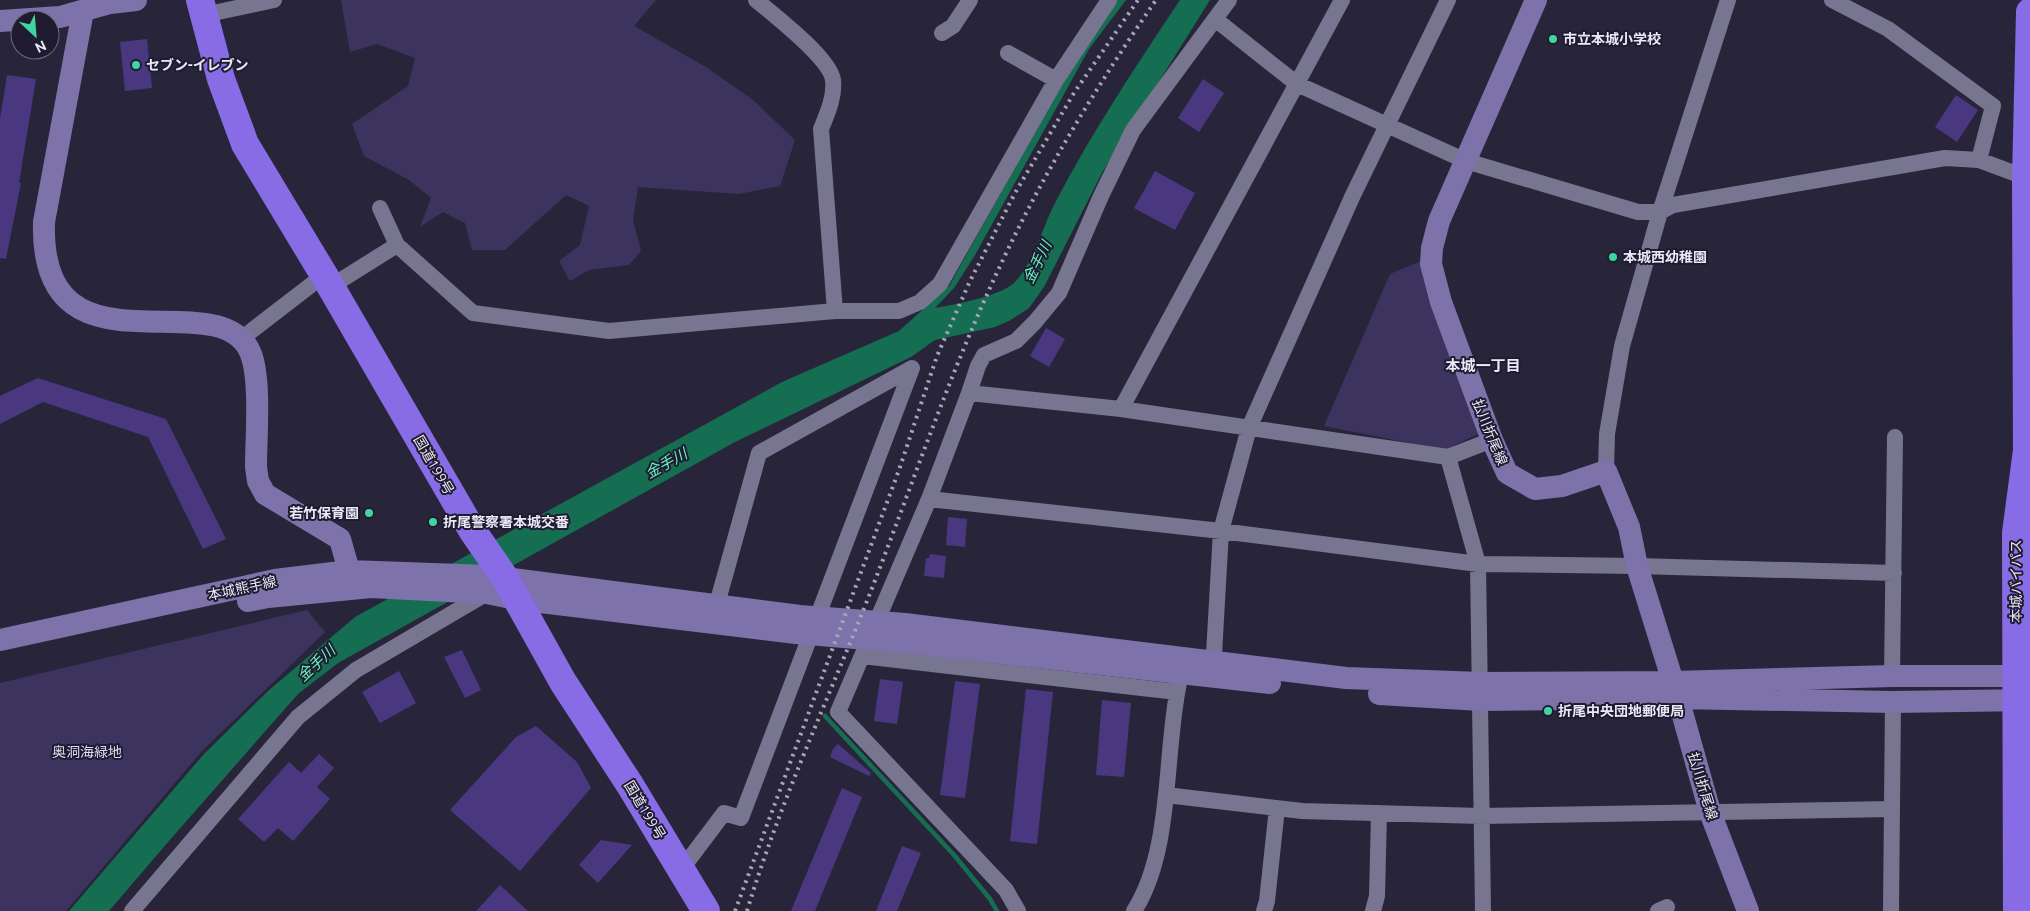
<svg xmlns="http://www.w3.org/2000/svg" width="2030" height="911" font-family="Ubuntu,'Noto Sans JP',sans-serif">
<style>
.green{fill:#3c345e}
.water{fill:#156e51}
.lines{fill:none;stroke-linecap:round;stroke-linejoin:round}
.stream{stroke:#156e51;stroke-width:4.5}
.building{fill:#493880}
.street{stroke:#787590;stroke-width:16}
.secondary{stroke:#7d72aa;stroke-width:22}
.highway{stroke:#886ce5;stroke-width:28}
.rail{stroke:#a7a6b7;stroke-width:4;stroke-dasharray:2.5 5;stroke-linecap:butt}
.poi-dot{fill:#40d4a1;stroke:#1f1b30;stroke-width:2}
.labels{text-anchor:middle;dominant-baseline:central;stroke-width:4;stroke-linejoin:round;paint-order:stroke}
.poi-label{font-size:14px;font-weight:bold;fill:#e9e8f7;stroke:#1f1b30;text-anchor:start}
.street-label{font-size:14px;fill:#e9e8f7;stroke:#1f1b30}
.park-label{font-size:14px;fill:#dddbf0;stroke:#1f1b30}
.water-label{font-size:15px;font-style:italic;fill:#66f6c0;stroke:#1f1b30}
.neighbourhood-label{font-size:15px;font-weight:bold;fill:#e9e8f7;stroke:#1f1b30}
</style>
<rect width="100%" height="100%" fill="#28253b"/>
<path class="green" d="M 341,0 L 656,0 L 634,26 L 706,67 L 753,100 L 795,140 L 780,186 L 739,194 L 638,187 L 633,220 L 641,251 L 629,265 L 589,270 L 570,281 L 559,261 L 580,245 L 589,206 L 566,195 L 505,250 L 472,250 L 465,223 L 443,212 L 420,227 L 431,198 L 409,180 L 364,156 L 352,124 L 408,86 L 415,58 L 377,44 L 350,52 Z
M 1421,261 L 1482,432 L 1445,450 L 1324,426 L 1390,274 Z
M 307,610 L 325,632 L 202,751 L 66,911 L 0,911 L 0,683 Z"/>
<path class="water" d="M 1117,0 L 1126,0 L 1089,49 L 975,255 L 954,288 L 935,308 C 954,305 1005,295 1016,281 C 1035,259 1042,228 1055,203 C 1092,132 1136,66 1180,0 L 1210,0 L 1103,171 L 1044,287 L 1029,308 L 1009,321 L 995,327 L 935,340 L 911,357 L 735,442 L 338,663 L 298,694 L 168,842 L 109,911 L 69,911 L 204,754 L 268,691 L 355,617 L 782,382 L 899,331 L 949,286 L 1078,55 Z"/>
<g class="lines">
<path class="stream" d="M 825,716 L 954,855 L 990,899 L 997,911"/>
</g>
<path class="building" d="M 147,39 L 152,88 L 125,91 L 120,42 Z
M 7,75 L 36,79 L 19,183 L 21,183 L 6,259 L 0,258 L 0,119 Z
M 1203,79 L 1224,93 L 1199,132 L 1178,118 Z
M 1956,95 L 1978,110 L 1957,142 L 1935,127 Z
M 1155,171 L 1195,193 L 1175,230 L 1134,208 Z
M 1046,328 L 1065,339 L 1049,367 L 1030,356 Z
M 38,378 L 166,419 L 226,539 L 203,549 L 148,437 L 43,402 L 0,424 L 0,396 Z
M 948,517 L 967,519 L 965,547 L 946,545 Z
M 930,554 L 946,556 L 944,578 L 924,576 L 926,558 L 929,558 Z
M 462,650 L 481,690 L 465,698 L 444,657 Z
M 399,671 L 416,703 L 380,723 L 362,692 Z
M 880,679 L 903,682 L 897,724 L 874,721 Z
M 955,681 L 980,684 L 965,798 L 940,795 Z
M 1026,689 L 1053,692 L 1037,844 L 1010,841 Z
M 1102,700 L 1131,703 L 1124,777 L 1096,775 Z
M 536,726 L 577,762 L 591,788 L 520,871 L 450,810 L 516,737 Z
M 838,744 L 871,773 L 869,776 L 830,757 L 833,749 Z
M 319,754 L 334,768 L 317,787 L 330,799 L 293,841 L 278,828 L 264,842 L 238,819 L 289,762 L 301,773 Z
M 842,788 L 862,797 L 815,911 L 791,911 Z
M 601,840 L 632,845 L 598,883 L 579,865 Z
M 902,846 L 921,853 L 897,911 L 876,911 Z
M 500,885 L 528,911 L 476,911 Z"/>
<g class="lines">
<path class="street" d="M 756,0 C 774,15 830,58 833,80 C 835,97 827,114 821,129 L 835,311
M 1832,0 L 1888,29 L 1993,106 L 1979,160
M 204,15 L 274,0
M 1215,19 L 1297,84 L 1466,161 L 1638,212 L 1660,212 L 1673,205 L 1945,158 L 1979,160 L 2030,179
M 942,33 L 953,26 L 970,0
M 1008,53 L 1056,80
M 380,208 L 397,245
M 330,287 L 397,245 L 473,313 L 609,331 L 835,311 L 899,311 L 920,302 L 940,284 L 1056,80 L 1109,0
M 241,339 L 324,275
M 969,393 L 1121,409 L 1448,457 L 1478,564 L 1483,911
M 1121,409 L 1342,0
M 1448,457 L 1492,440
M 1606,471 L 1607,434 L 1622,346 L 1660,212 L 1728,0
M 929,499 L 1221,531 L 1478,564 L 1637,566 L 1894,573
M 862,656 L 1177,692
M 1213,672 L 1221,531 L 1249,428 L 1353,195 L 1448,0
M 1892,676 L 1895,437
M 1166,795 L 1302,811 L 1481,816 L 1892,809
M 681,870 L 724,813 L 741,818 L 912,368 L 759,453 L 717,604
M 132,911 L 298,717 L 356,670 L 487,593
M 1018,911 L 1006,890 L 838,712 L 929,499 L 969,393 L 978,366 L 984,355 L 1016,341 L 1035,322 L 1059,293 L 1101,196 L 1133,130 L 1229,0
M 1134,911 C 1173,850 1164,753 1179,683
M 1264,911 L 1267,901 L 1277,808
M 1373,911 L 1377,896 L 1379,813
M 1658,911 L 1667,907
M 1891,911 L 1893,702"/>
<path class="secondary" d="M 1536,0 L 1439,221 L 1432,248 L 1431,264 L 1441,302 L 1492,440 L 1507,473 L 1535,489 L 1562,486 L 1606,471 L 1629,527 L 1637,566 L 1678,698 L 1710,812 L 1748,911
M 83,11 L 44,222 C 39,388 221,276 251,354 C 261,381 256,437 256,467 L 258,481 L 265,494 L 340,539 L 349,571
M 0,21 L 60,17 L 110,3 L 136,0
M 248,601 L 268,597 L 371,587 L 487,593 L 516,599 L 796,633 L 903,642 L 1270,683
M 0,640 L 275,580 L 349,571 L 489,576 L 800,616 L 905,624 L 1346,678 L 1481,683 L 1673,682 L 1892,676 L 2030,676
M 1379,694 L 1481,700 L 1678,698 L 1893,702 L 2030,700"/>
<path class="highway" d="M 200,0 L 221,79 L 245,144 L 324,275 L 472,530 L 505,578 L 563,682 L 630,785 L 706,911
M 2017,911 L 2016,533 L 2027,450 L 2026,178 L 2030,12"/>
<path class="rail" d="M 735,911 L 899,470 L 937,356 L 970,281 L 1015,193 L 1074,93 L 1138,0
M 747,911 C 779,805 826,704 867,601 C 911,489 949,374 1001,264 C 1044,172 1098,84 1156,0"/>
</g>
<g class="poi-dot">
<circle cx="1553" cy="39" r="5"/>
<circle cx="136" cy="65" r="5"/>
<circle cx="1613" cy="257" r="5"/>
<circle cx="369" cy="513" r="5"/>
<circle cx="433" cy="522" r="5"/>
<circle cx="1548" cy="711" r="5"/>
</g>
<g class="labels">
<g class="poi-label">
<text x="1563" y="39">市立本城小学校</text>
<text x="146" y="65">セブン-イレブン</text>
<text x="1623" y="257">本城西幼稚園</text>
<text x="359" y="513" text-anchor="end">若竹保育園</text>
<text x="443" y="522">折尾警察署本城交番</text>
<text x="1558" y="711">折尾中央団地郵便局</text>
</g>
<g class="street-label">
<text transform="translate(1490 432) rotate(68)">払川折尾線</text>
<text transform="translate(434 465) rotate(60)">国道199号</text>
<text transform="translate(2016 581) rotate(-90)">本城バイパス</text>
<text transform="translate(242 588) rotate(-12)">本城熊手線</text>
<text transform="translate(1703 786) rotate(73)">払川折尾線</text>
<text transform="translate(645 810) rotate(59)">国道199号</text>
</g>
<g class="park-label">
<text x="87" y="752">奥洞海緑地</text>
</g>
<g class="water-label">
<text transform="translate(1037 262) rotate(-64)">金手川</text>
<text transform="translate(666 463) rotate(-29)">金手川</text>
<text transform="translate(316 663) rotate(-43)">金手川</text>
</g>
<g class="neighbourhood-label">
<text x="1483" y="365">本城一丁目</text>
</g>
</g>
<g transform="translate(35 35) rotate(154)"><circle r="24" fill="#1f1b30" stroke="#706d80"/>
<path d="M0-4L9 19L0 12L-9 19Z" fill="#40d4a1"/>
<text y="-8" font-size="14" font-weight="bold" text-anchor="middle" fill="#e9e8f7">N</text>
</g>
</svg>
